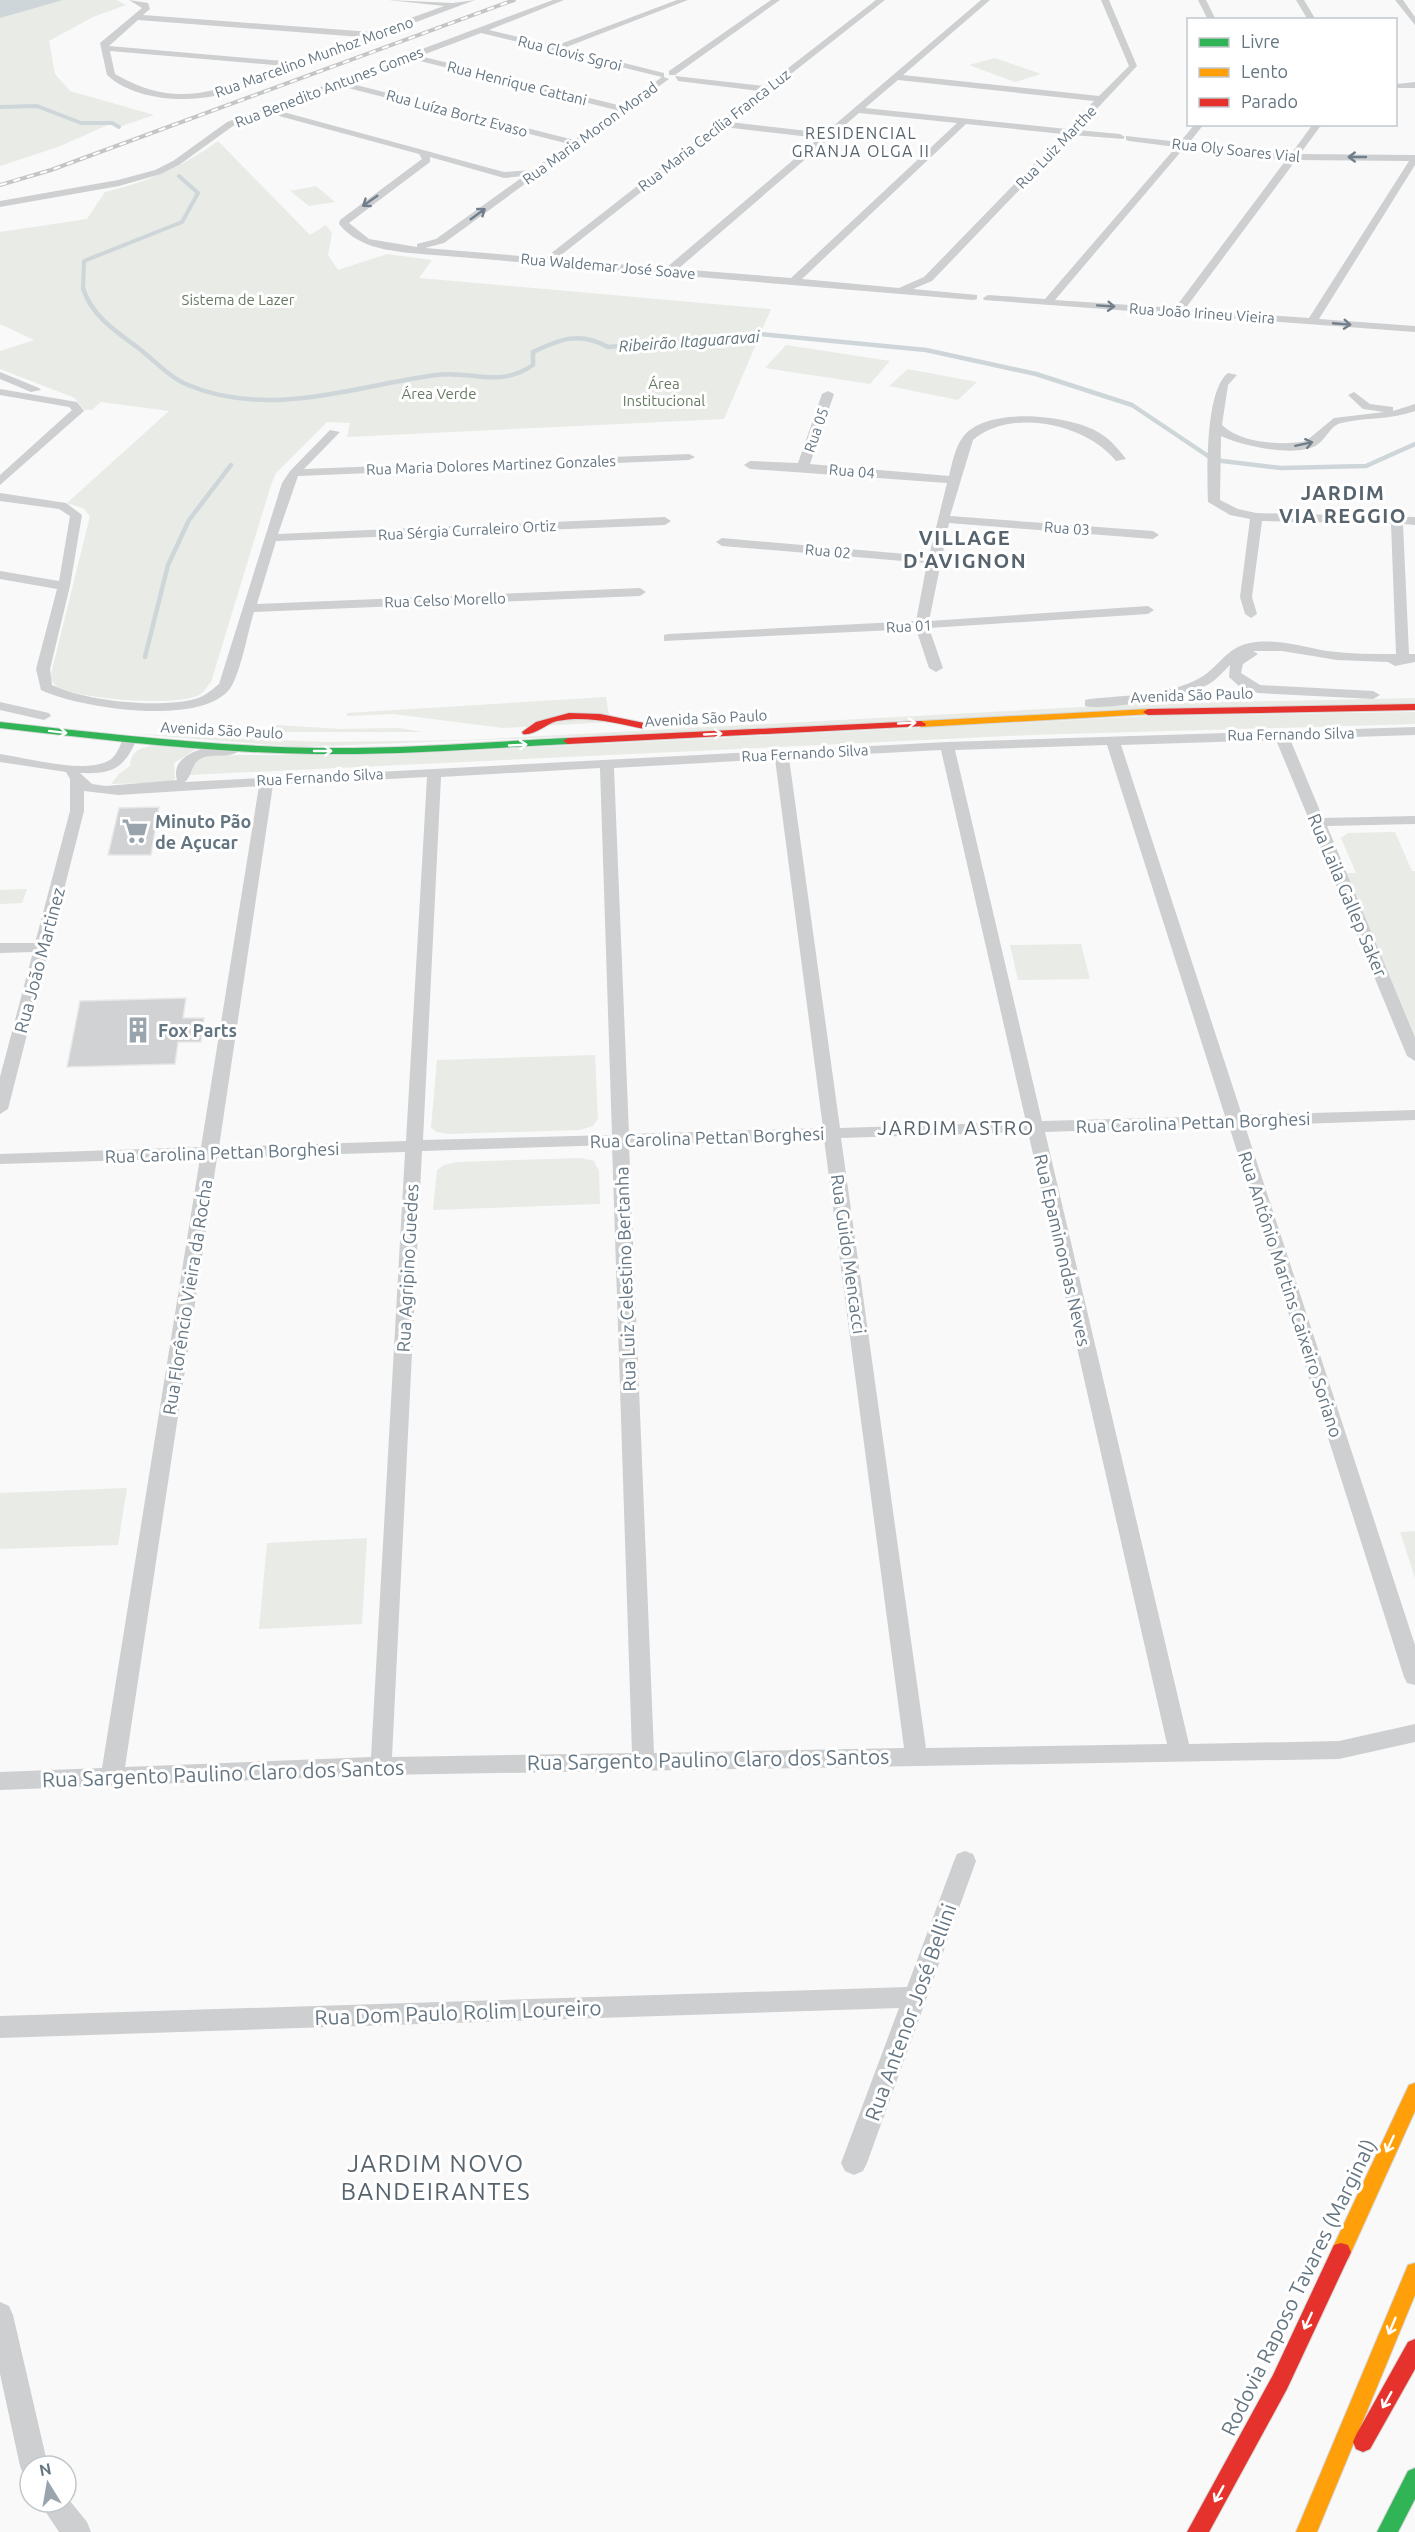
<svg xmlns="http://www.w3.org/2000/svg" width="1415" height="2532" font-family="Ubuntu,sans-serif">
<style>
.green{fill:#e8ebe6}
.water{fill:#ced6d9}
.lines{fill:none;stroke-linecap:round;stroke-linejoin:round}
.stream-far1{stroke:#ced6d9;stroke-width:4}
.stream{stroke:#ced6d9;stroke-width:4.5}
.building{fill:#d0d2d3;stroke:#e8e8e8;stroke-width:1.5}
.fast-casing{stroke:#d5d6d7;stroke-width:2}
.slow-casing{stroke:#d5d6d7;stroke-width:2}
.jam-casing{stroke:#d5d6d7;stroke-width:2}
.street{fill:#cecfd0;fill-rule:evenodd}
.fast{fill:#30b455;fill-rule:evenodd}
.slow{fill:#ff9f0a;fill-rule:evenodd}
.jam{fill:#e5322d;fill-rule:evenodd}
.rail-casing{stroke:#c3c5c6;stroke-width:4}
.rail{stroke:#fff;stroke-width:2;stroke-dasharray:7;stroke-linecap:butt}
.oneway{stroke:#707f8b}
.oneway2{stroke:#fff}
.labels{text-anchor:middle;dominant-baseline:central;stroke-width:6;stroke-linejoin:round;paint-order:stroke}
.far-street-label{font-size:15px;fill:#657683;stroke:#fff}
.far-park-label{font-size:15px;fill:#687a64;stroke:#fff}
.far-neighbourhood-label{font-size:16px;letter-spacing:1.5px;fill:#57646e;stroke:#fff}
.far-water-label{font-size:16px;font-style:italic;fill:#60757c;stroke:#fff}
.poi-label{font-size:18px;font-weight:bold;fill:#657683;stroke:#fff;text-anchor:start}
.street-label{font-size:18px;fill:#657683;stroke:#fff}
.far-district-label{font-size:20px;font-weight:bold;letter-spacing:1.5px;fill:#57646e;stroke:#fff}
.neighbourhood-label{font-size:20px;letter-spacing:1.5px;fill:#57646e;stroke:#fff}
.near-street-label{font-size:21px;fill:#657683;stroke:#fff}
.near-neighbourhood-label{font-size:24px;letter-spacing:1.5px;fill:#57646e;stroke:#fff}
</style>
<rect width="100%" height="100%" fill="#f9f9f9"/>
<path class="green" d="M 0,0 L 117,0 L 126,5 L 93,17 L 49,41 L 55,74 L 70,91 L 154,115 L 119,127 L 112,123 L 58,147 L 0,166 Z
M 995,58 L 1041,74 L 1015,82 L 969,65 Z
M 218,141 L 310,235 L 326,225 L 332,233 L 328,255 L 338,270 L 387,254 L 432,260 L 419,278 L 771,309 L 724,419 L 347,437 L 350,423 L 327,422 L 276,473 L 271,485 L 211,682 C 207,686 204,693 199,695 C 175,707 84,699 59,688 C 55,686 53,682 50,678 L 90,516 L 83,508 L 67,503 L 169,411 L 101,402 L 92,410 L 84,410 L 75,398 L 0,369 L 0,351 L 34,340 L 0,324 L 0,232 L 87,219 L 105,192 C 148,182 182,167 218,141 Z
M 316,186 L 335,202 L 309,206 L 290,191 Z
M 786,345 L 890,361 L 870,384 L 765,368 Z
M 908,369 L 977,382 L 958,400 L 889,386 Z
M 606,697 L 610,722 L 503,728 L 393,714 L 347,716 L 347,713 Z
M 1415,698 L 1415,704 L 299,747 L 135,734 L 327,742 L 467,740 L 1137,704 Z
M 1415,712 L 1415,724 L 1030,735 L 189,775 L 193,762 L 206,756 L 220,755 L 381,755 L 1152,716 Z
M 276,725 L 340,729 L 399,728 L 422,732 L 274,732 L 271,727 Z
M 155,746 L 196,749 L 174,763 L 175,779 L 170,782 L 111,784 L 119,774 L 130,766 C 131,751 140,747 155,746 Z
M 1395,832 L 1412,871 L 1415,871 L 1415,1036 L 1346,873 L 1356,873 L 1341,838 L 1348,833 Z
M 27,889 L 22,903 L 0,904 L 0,890 Z
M 1081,944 L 1090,979 L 1018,980 L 1010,945 Z
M 595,1055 L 598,1119 L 593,1126 L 580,1130 L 447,1134 L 437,1132 L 431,1128 L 437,1060 Z
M 581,1158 L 594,1161 L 599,1171 L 600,1204 L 433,1210 L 437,1170 L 444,1165 L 457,1162 Z
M 127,1488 L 118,1545 L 0,1549 L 0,1493 Z
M 1415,1531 L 1415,1578 L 1400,1532 Z
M 367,1538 L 362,1624 L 259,1629 L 267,1543 Z"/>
<path class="water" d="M 0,0 L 63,0 L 0,18 Z"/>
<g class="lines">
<path class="stream-far1" d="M 0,107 L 37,106 L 81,123 L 112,123 L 119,127
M 83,289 L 84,261 L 182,222 L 198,193 L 179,176"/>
<path class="stream" d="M 83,288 C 91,315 115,331 137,347 C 153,359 170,378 188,385 C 269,419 354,386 436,375 C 472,370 498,389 533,365 L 533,352 C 560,339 580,331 608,347 L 760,334 L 926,350 L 1036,374 L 1132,405 L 1214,460 L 1281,468 L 1366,466 L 1415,444
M 145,657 L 168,565 L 189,520 L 231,465"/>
</g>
<path class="building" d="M 159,807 L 151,855 L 108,855 L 119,808 Z
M 186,998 L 183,1018 L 204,1018 L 201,1042 L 178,1042 L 175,1064 L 67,1067 L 80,1001 Z"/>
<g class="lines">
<g class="fast-casing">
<path id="fast" d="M 0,722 C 106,734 211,746 318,748 C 401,749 485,742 568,738 L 573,741 L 568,744 C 485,748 401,755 318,754 C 211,753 106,740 0,728 Z
M 1415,2468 L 1415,2499 L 1398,2532 L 1377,2532 L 1408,2471 Z"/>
</g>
<g class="slow-casing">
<path id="slow" d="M 1148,709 L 1153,712 L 1152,714 L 921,727 L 916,724 L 921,721 Z
M 1415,2083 L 1415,2111 L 1348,2259 L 1341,2261 L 1334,2259 L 1331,2252 L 1334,2245 L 1409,2085 Z
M 1415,2263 L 1415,2295 L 1317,2532 L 1296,2532 L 1408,2265 Z"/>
</g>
<g class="jam-casing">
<path id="jam" d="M 1415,704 L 1415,710 L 1148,715 L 1143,712 L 1148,709 Z
M 569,713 L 600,714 L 649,724 L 650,726 L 645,729 C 617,723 586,715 557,721 C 546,724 534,736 523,734 L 522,732 L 536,722 Z
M 921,721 L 926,724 L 925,726 L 568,744 L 563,741 L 568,738 Z
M 1341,2243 L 1348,2245 L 1351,2252 L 1287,2389 L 1209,2532 L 1187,2532 L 1273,2375 L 1334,2245 Z
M 1415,2339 L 1415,2369 L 1370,2449 L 1363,2452 L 1356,2449 L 1353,2442 L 1356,2435 L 1408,2342 Z"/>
</g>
<path class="street" d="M 129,0 L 148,3 L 150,9 L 143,15 L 372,32 L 444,6 L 388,0 L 453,3 L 475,0 L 229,92 C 193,104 136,102 107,75 L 100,43 L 142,8 ZM 138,20 L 361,37 L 295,62 L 109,46 ZM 110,51 L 285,66 C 221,88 180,112 115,74 Z
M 553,0 L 564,0 L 489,30 L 555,46 L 677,0 L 688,0 L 564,48 L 664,73 L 664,77 L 669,79 L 444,243 L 425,248 L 545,258 L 759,91 L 678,81 L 675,76 L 765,86 L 876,0 L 885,0 L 730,122 L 825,133 L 981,0 L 990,0 L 903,75 L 1099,96 L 1129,66 L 1101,0 L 1109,0 L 1137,66 L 1077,130 L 1120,134 L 1125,137 L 1123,139 L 1072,135 L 932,281 L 913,289 L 977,295 L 977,299 L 973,300 L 410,253 C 383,250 357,246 339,224 L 340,220 L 422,159 L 419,154 L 268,113 L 233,126 L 179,165 L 161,174 L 119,186 L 0,207 L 0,201 L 118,180 L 155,170 L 173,161 L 227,122 ZM 481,33 L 662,77 L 622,106 L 420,56 ZM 412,59 L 616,110 L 574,140 L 348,83 ZM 898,80 L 1094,101 L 1067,129 L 865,108 ZM 340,86 L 569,144 L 532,170 L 504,172 L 276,110 ZM 859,113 L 957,123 L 791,278 L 678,269 ZM 966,124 L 1063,134 L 924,277 L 899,288 L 802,279 ZM 724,127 L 819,138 L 666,268 L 556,259 ZM 430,157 L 504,178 L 524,176 L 436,239 L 417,244 L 417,247 L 369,239 L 349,223 L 430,162 Z
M 771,0 L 780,0 L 675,75 L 669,75 L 669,71 Z
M 1198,0 L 1206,0 L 1216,20 L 1208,20 Z
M 1296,0 L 1304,0 L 1316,20 L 1308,20 Z
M 1395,0 L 1403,0 L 1415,17 L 1415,25 Z
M 1415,82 L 1415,88 L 1396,88 L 1396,84 Z
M 1195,124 L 1204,124 L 1189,143 L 1291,154 L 1313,124 L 1322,124 L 1300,154 L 1415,155 L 1415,165 L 1319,319 L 1415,326 L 1415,332 L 984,300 L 983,298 L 988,295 L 1045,299 L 1176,147 L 1129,141 L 1126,140 L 1126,136 L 1180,142 ZM 1184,148 L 1286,160 L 1175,308 L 1055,300 ZM 1296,160 L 1409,161 L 1309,318 L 1185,309 Z
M 0,372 L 39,388 L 41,390 L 31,392 L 0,379 Z
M 1228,373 L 1237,375 L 1228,385 L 1222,425 C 1240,443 1282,446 1306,441 L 1334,418 L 1384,412 L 1363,409 L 1348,395 L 1354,392 L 1370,404 L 1393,407 L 1393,411 L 1415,404 L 1415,411 C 1391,420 1366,417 1341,423 C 1330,426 1326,439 1317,445 C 1296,458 1242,446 1221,436 L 1220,500 L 1238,509 L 1256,513 L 1415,517 L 1415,525 L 1403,524 L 1409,654 L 1415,654 L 1415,662 L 1395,666 L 1388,662 L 1337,660 L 1282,651 L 1253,651 L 1258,654 L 1243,664 L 1241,673 L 1260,685 L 1373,691 L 1380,695 L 1373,699 L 1258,693 L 1240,687 L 1229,677 L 1230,665 C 1223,672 1217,679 1209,684 C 1189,696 1107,711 1085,706 L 1085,700 L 1090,699 C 1125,695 1166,696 1198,679 C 1218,669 1226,647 1250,643 C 1276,638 1302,647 1327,651 C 1350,654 1373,654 1396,654 L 1391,524 L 1262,521 L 1252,597 L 1257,614 L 1251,618 L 1245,614 L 1240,597 L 1250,519 L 1230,515 L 1208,502 C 1207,473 1205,390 1228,373 Z
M 0,389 L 77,402 L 84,411 L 0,485 L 0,475 L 72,410 L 69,407 L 0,395 Z
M 828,391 L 834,394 L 810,464 L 949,476 C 952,464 955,447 963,437 C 986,406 1066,415 1096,431 C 1108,437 1117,447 1126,459 L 1116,461 C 1087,424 1011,407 973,440 L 950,516 L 1153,531 L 1159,535 L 1153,539 L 949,523 L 929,621 L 1148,606 L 1154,610 L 1148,614 L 929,628 L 943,668 L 936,672 L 929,668 L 916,629 L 664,641 L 664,635 L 669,634 L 916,621 L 927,563 L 722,546 L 716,542 L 722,538 L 929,556 L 947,483 L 750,469 L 744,465 L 750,461 L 798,463 L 822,394 Z
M 330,430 L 340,432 L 304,469 L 689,454 L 695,457 L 689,460 L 298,476 L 278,534 L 665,517 L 671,521 L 665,525 L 276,541 L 257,604 L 640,588 L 646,592 L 640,596 L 254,612 C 248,631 241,671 231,687 C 204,728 78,708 41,690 L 36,669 L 57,589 L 0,579 L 0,571 L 59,581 L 70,516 L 59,509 L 0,501 L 0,493 L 66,503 L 82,515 L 70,586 L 50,669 L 52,685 C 85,701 155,708 191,700 C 202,698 211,691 219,684 L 282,483 L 290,471 Z
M 0,702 L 49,713 L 51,716 L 44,720 L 0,710 Z
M 1415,727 L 1415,735 L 1290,739 L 1323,818 L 1415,816 L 1415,824 L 1327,826 L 1415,1037 L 1415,1061 L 1407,1056 L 1276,740 L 1121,745 L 1242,1115 L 1415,1110 L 1415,1120 L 1245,1126 L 1415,1645 L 1415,1685 L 1407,1683 L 1404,1677 L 1229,1126 L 1045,1132 L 1189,1744 L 1339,1741 L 1415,1724 L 1415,1742 L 1339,1759 L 381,1775 L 0,1790 L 0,1772 L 102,1768 L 200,1158 L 0,1164 L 0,1154 L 201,1147 L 259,786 L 118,795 L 84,791 L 84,811 L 8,1109 L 0,1114 L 0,1077 L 33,952 L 0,953 L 0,943 L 35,943 L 70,811 L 70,779 L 66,772 L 0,762 L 0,754 C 27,758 84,774 108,761 C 117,757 119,746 124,738 L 134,738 L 136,741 C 123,770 111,774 80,773 L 92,784 L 106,786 L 177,780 C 168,751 218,742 238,747 L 240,750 C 231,759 213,753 202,758 C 190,764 193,775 185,782 L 947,742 ZM 1107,745 L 1225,1116 L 1042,1121 L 955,750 ZM 941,750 L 1026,1122 L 840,1128 L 789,758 ZM 775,759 L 823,1128 L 629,1134 L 614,768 ZM 600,768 L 612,1135 L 423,1140 L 441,777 ZM 427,777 L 406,1141 L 219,1147 L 273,785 ZM 1028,1132 L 1167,1744 L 926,1748 L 841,1138 ZM 824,1139 L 904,1748 L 654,1753 L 629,1145 ZM 612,1145 L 632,1753 L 392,1757 L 422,1151 ZM 405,1152 L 371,1757 L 125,1767 L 217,1158 Z
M 965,1851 L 973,1854 L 976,1861 L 867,2163 L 863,2171 L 854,2175 L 845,2171 L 841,2163 L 899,2008 L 0,2038 L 0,2016 L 907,1987 L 954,1861 L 957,1854 Z
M 0,2302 L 9,2306 L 13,2315 L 48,2466 L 30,2466 L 30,2478 L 24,2476 L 20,2466 L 0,2374 Z
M 66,2496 L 87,2522 L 91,2532 L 59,2532 L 39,2502 L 66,2502 Z"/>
<use href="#fast" class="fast"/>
<use href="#slow" class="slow"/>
<use href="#jam" class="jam"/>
<g class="rail-casing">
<path id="rail" d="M 0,185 L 51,170 L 514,0"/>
</g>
<use href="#rail" class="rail"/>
</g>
<defs><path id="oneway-shaft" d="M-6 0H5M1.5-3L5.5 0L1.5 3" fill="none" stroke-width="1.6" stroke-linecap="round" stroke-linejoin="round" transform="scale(1.5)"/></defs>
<g class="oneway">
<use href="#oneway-shaft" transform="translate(1357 157) rotate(-180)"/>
<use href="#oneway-shaft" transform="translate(370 201) rotate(145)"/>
<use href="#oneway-shaft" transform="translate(478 214) rotate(-36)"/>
<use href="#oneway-shaft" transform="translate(1106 306) rotate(4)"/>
<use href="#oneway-shaft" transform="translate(1342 324) rotate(5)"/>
<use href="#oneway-shaft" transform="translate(1304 444) rotate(-12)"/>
</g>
<g class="oneway2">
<use href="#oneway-shaft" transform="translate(907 723) rotate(-3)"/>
<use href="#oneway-shaft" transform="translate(58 732) rotate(7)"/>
<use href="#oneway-shaft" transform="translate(713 734) rotate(-3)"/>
<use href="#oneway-shaft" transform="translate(518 745) rotate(-3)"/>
<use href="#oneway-shaft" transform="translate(323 751)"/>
<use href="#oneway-shaft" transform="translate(1390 2144) rotate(115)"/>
<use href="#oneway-shaft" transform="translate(1308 2321) rotate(115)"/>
<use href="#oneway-shaft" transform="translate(1392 2326) rotate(113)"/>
<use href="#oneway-shaft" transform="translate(1387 2400) rotate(119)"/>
<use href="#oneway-shaft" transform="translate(1219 2494) rotate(119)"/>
</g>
<defs>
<g id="supermarket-bare" transform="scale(2.07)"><path d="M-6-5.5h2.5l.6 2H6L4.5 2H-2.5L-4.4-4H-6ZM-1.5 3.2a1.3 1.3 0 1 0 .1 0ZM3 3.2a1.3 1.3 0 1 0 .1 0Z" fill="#99a4ac" stroke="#fff" stroke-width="2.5" paint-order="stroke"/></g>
<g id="building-bare" transform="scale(2.07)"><path d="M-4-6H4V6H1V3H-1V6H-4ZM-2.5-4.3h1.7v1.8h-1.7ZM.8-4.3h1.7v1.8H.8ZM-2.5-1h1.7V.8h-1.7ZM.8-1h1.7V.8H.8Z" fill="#99a4ac" stroke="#fff" stroke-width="2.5" paint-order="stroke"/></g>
</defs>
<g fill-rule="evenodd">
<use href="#supermarket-bare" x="135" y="831"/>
<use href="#building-bare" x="138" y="1030"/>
</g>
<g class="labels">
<g class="far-street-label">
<text transform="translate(570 53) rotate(14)">Rua Clovis Sgroi</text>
<text transform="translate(314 57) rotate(-20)">Rua Marcelino Munhoz Moreno</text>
<text transform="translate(517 83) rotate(14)">Rua Henrique Cattani</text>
<text transform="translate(329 87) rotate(-21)">Rua Benedito Antunes Gomes</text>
<text transform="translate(457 113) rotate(15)">Rua Luíza Bortz Evaso</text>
<text transform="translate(714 130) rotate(-38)">Rua Maria Cecília Franca Luz</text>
<text transform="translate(590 133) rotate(-36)">Rua Maria Moron Morad</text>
<text transform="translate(1056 147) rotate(-46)">Rua Luiz Marthe</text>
<text transform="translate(1236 150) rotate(6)">Rua Oly Soares Vial</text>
<text transform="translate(608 266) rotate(5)">Rua Waldemar José Soave</text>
<text transform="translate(1202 313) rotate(4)">Rua João Irineu Vieira</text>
<text transform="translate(816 430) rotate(-71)">Rua 05</text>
<text transform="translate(491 465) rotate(-2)">Rua Maria Dolores Martinez Gonzales</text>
<text transform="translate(852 471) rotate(5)">Rua 04</text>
<text transform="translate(1067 528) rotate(4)">Rua 03</text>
<text transform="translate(467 530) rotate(-3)">Rua Sérgia Curraleiro Ortiz</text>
<text transform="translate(828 551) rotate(5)">Rua 02</text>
<text transform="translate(445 600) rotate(-2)">Rua Celso Morello</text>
<text transform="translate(909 626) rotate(-3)">Rua 01</text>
<text transform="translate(1192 695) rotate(-2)">Avenida São Paulo</text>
<text transform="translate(706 718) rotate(-3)">Avenida São Paulo</text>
<text transform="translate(222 730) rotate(3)">Avenida São Paulo</text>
<text transform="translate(1291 734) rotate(-1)">Rua Fernando Silva</text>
<text transform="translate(805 753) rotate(-3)">Rua Fernando Silva</text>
<text transform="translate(320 777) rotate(-3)">Rua Fernando Silva</text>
</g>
<g class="far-park-label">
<text x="238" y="299">Sistema de Lazer</text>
<text x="664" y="383">Área<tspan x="664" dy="17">Institucional</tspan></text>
<text x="439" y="393">Área Verde</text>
</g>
<g class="far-neighbourhood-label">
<text x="861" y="133">RESIDENCIAL<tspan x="861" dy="18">GRANJA OLGA II</tspan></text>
</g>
<g class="far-water-label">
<text transform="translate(689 341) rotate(-4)">Ribeirão Itaguaravai</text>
</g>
<g class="poi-label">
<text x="155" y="821">Minuto Pão<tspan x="155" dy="21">de Açucar</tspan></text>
<text x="158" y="1030">Fox Parts</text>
</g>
<g class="street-label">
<text transform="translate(1348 895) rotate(67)">Rua Laila Gallep Saker</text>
<text transform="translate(39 960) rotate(-75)">Rua João Martinez</text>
<text transform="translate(1193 1122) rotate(-2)">Rua Carolina Pettan Borghesi</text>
<text transform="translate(707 1137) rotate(-2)">Rua Carolina Pettan Borghesi</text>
<text transform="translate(222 1152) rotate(-2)">Rua Carolina Pettan Borghesi</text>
<text transform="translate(1063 1250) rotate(77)">Rua Epaminondas Neves</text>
<text transform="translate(849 1254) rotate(82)">Rua Guido Mencacci</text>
<text transform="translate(407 1268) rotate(-87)">Rua Agripino Guedes</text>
<text transform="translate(625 1279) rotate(-92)">Rua Luiz Celestino Bertanha</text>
<text transform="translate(1291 1294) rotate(72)">Rua Antônio Martins Caixeiro Soriano</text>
<text transform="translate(187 1297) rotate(-81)">Rua Florêncio Vieira da Rocha</text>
</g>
<g class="far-district-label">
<text x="1343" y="492">JARDIM<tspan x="1343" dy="23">VIA REGGIO</tspan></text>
<text x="965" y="537">VILLAGE<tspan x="965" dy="23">D'AVIGNON</tspan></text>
</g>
<g class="neighbourhood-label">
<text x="956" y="1127">JARDIM ASTRO</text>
</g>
<g class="near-street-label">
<text transform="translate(708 1759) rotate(-1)">Rua Sargento Paulino Claro dos Santos</text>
<text transform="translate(223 1773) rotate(-2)">Rua Sargento Paulino Claro dos Santos</text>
<text transform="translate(458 2012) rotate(-2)">Rua Dom Paulo Rolim Loureiro</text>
<text transform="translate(910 2012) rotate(-70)">Rua Antenor José Bellini</text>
<text transform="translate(1298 2287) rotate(-64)">Rodovia Raposo Tavares (Marginal)</text>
</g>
<g class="near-neighbourhood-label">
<text x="436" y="2163">JARDIM NOVO<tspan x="436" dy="28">BANDEIRANTES</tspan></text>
</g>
</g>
<rect x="1187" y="18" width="210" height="108" fill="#ffffff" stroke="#c1c8cd" stroke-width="1.5"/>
<rect x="1199" y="38" width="30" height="9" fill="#30b455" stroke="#c1c8cd" stroke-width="1.5"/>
<text x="1241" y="48" font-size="18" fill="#657683">Livre</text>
<rect x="1199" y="68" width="30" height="9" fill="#ff9f0a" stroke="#c1c8cd" stroke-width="1.5"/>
<text x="1241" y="78" font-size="18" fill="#657683">Lento</text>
<rect x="1199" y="98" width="30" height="9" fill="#e5322d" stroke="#c1c8cd" stroke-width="1.5"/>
<text x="1241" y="108" font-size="18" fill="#657683">Parado</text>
<g transform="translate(48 2484) rotate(349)"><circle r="28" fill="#ffffff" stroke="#c1c8cd" stroke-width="1.5"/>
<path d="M0-4.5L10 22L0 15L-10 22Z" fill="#99a4ac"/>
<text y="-9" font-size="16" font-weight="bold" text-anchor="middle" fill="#657683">N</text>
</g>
</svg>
